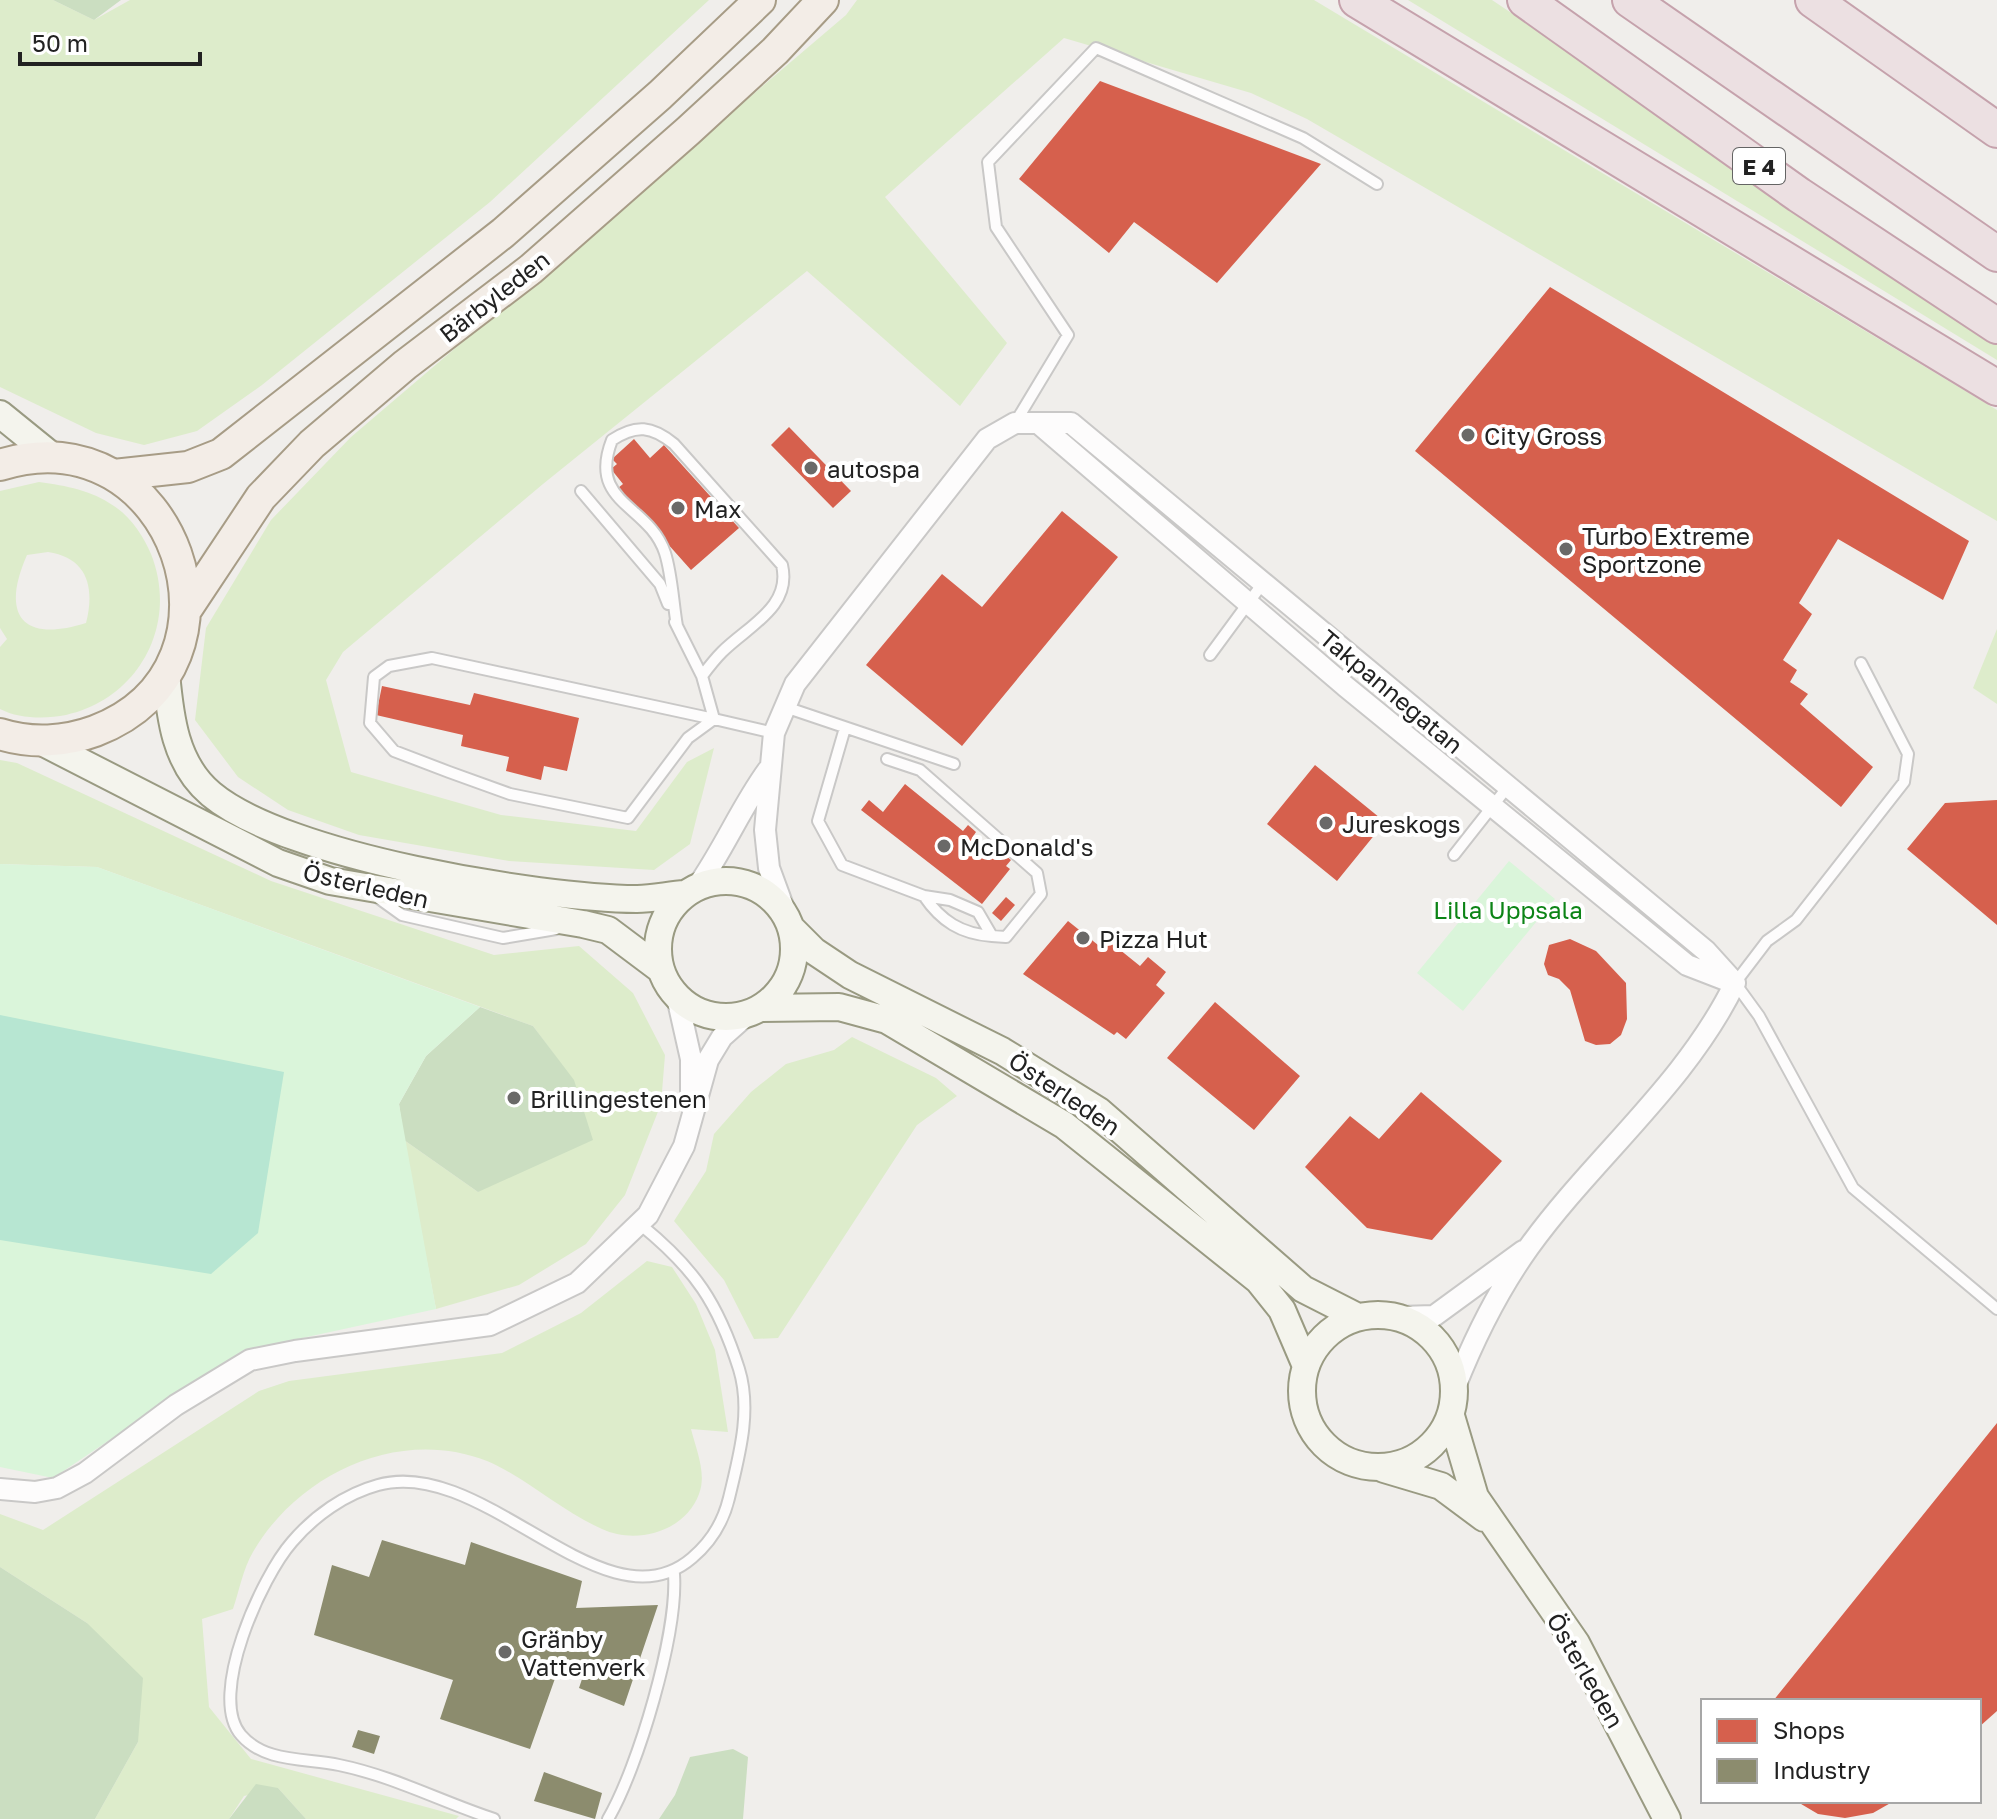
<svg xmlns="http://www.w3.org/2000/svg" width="1997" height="1819" font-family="'Golos Text',sans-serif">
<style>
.grass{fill:#ddeccb;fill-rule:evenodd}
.forest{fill:#cbdec1}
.park{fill:#daf5da}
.pitch{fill:#b7e6d2}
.shops{fill:#d6604d}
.industry{fill:#8c8c6e}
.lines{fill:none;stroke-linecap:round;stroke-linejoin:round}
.service-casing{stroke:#c9c8c7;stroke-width:14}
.minor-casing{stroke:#c9c8c7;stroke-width:24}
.secondary-casing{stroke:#999a82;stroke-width:30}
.primary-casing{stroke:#a79c86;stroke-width:34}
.motorway-casing{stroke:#c5a2ac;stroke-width:38}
.service{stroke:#fdfcfc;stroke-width:10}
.minor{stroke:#fdfcfc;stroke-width:20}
.secondary{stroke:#f4f4ed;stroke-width:26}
.primary{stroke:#f3ede7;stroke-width:30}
.motorway{stroke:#ece0e2;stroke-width:34}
.poi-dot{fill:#6a6968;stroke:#fff;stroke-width:3}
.labels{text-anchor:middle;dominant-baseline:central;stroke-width:8;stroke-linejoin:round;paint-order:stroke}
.shield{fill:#fff;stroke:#646464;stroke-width:2}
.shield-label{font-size:22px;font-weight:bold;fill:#222}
.street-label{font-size:24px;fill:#222;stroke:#fff}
.poi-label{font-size:24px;fill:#222;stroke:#fff;text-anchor:start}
.park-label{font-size:24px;fill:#0c8416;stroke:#fff}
</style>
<rect width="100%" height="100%" fill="#f0eeeb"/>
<path class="grass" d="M 0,0 L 53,0 L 94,20 L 130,0 L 709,0 L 490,202 L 262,385 L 197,431 L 144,445 L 96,433 L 0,387 Z
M 857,0 L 1314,0 L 1997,410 L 1997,521 L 1307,119 L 1251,93 L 1064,38 L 885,197 L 1007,343 L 960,406 L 807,271 L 543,484 L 343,652 L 326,680 L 351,772 L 501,815 L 636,831 L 687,762 L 714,748 L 690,844 L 654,870 L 509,861 L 359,835 L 288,810 L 238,777 L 195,720 L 206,628 L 271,520 L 351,437 L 846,15 Z
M 1408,0 L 1492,0 L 1997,339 L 1997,360 Z
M 39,482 C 67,486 91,490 114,506 C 131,517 144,537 151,554 C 179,624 139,699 66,715 C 46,719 19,719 0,709 L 0,647 L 7,639 L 0,628 L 0,491 ZM 48,552 C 88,558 95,588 86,623 C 23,643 0,616 27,555 Z
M 1997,629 L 1997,704 L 1973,688 Z
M 0,760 L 17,763 L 271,881 L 494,955 L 579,946 L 633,993 L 665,1055 L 661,1104 L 625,1195 L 586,1244 L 519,1285 L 436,1309 L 404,1140 L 478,1192 L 573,1080 L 533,1026 L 97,867 L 0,864 Z
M 852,1037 L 936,1078 L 957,1096 L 917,1125 L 778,1338 L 754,1339 L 724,1280 L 674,1221 L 706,1171 L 714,1134 L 751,1092 L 786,1064 L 834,1050 Z
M 647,1261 L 672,1267 L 696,1304 L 715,1350 L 728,1432 L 691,1429 C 696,1449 707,1474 699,1494 C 685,1532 636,1545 602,1529 C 561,1511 527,1478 487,1461 C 399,1426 298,1474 253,1552 C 243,1569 239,1591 233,1609 L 202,1619 L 209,1707 L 251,1759 L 459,1816 L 456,1819 L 306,1819 L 278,1788 L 244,1796 L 229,1819 L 95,1819 L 138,1742 L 87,1623 L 0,1567 L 0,1514 L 43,1530 L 259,1391 L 289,1381 L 502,1353 L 581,1313 Z"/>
<path class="forest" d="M 53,0 L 121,0 L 94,20 Z
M 480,1007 L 533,1026 L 574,1080 L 593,1140 L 478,1192 L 404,1140 L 399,1104 L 426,1056 Z
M 0,1567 L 87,1623 L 143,1678 L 138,1742 L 95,1819 L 0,1819 Z
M 733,1749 L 748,1757 L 743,1819 L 659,1819 L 675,1795 L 690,1757 Z
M 256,1784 L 278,1788 L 306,1819 L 229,1819 Z"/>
<path class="park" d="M 1509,861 L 1555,899 L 1463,1011 L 1417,973 Z
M 0,864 L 97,867 L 480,1007 L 426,1056 L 399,1104 L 436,1309 L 242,1351 L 53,1478 L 0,1467 Z"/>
<path class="pitch" d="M 0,1015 L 284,1072 L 258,1233 L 211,1274 L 0,1240 Z"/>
<path class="shops" d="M 1100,81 L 1321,164 L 1217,283 L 1134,222 L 1109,253 L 1019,179 Z
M 1550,287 L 1969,541 L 1943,600 L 1838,539 L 1799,603 L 1812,614 L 1783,660 L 1797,670 L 1790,682 L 1808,694 L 1800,704 L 1873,767 L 1841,807 L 1415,451 Z
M 789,427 L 851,491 L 833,508 L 771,445 Z
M 634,439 L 650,458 L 664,445 L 739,528 L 691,570 L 618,488 L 623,484 L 611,469 L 617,464 L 612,459 Z
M 1062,511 L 1118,557 L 962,746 L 866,665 L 942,574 L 982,607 Z
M 382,686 L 470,705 L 474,693 L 579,718 L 567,771 L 544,766 L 541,780 L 506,771 L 509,757 L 461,746 L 463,735 L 376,715 Z
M 1315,765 L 1385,822 L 1337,881 L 1267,824 Z
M 905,784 L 963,831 L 968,825 L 976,832 L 972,838 L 1000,860 L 1005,855 L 1011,860 L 1006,866 L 1010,869 L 982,904 L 861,810 L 869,800 L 883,812 Z
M 1997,800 L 1997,925 L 1907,849 L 1945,803 Z
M 1006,897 L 1015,905 L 1001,921 L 992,913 Z
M 1068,921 L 1103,949 L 1109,941 L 1140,966 L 1148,957 L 1166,972 L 1156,985 L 1165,993 L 1126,1039 L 1117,1032 L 1114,1035 L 1023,974 Z
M 1570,939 L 1596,951 L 1626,983 L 1627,1019 L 1621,1035 L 1610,1044 L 1596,1045 L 1585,1041 L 1570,990 L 1559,979 L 1548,975 L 1544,964 L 1549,945 Z
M 1215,1002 L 1300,1076 L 1254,1130 L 1167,1058 Z
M 1421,1092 L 1502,1161 L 1432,1240 L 1367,1228 L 1305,1167 L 1350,1116 L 1379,1139 Z
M 1997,1423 L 1997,1711 L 1979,1727 L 1979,1701 L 1773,1701 Z
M 1796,1801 L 1894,1801 L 1873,1813 L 1845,1818 L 1818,1814 Z"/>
<path class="industry" d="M 382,1540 L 465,1565 L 471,1542 L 582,1581 L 576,1608 L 658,1605 L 624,1706 L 579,1688 L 583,1676 L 558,1670 L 530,1749 L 440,1719 L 453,1680 L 314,1635 L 332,1565 L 369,1577 Z
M 358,1730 L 380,1736 L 374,1754 L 352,1747 Z
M 544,1772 L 602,1793 L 595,1819 L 534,1801 Z"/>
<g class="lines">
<g class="service-casing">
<path id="service" d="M 1015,423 L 1068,335 L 996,227 L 988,162 L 1096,48 L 1303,138 L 1377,184
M 581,491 L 660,584 L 668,604
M 675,622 L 702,676 L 714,719 L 774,733
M 677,626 C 673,603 672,575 665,553 C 649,504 587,504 612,440 C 636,424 652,426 674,444 L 782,565 C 792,607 748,626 722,652 C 715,659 708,668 702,676
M 1210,655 L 1263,583
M 432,658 L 714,719 L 688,738 L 628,818 L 510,794 L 449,772 L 394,751 L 370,723 L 374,677 L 389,666 Z
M 1861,663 L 1908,754 L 1904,782 L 1796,920 L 1767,941 L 1735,983 L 1759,1016 L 1853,1188 L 1997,1309
M 785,707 L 954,764
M 845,728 L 818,821 L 842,865 L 924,896 L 950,900 L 978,912 L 992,936 L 1006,937 L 1041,894 L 1037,873 L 920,770 L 887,759
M 1454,855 L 1506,789
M 924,896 C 941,921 961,934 992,936
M 377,897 L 402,915 L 503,938 L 556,929
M 494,1819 C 442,1802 393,1776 339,1765 C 306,1758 265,1763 241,1735 C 207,1696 262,1576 292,1542 C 314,1516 345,1494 378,1485 C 484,1455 605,1633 692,1558 C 711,1542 723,1523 729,1498 C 739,1456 752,1411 739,1369 C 718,1303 695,1269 641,1225
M 608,1819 C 638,1768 678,1633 674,1574"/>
</g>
<g class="minor-casing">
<path id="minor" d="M 1038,423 L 1345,686 L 1687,965 L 1731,982
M 697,887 C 724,849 741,807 768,770
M 787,917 L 769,868 L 765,830 L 774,733 L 795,684 L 987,439 L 1015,423 L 1071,423 L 1706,951 L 1735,983
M 677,997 L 691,1059 L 691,1091
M 1399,1317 L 1434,1316 L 1523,1251
M 1455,1387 C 1474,1339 1499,1289 1529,1247 C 1594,1157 1686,1084 1735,983
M 0,1489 L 35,1492 L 57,1488 L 85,1473 L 176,1405 L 250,1360 L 295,1351 L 490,1325 L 577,1283 L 648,1215 L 684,1146 L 708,1060 L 722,1037 L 749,1013"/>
</g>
<g class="secondary-casing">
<path id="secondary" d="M 0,414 L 53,457
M 166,673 C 170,717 175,764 211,794 C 286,857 538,898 637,899 C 653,899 669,895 685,894
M 40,741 L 278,863 L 330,881 L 583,924 L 608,930 L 660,969
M658 949a68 68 0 1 1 136 0a68 68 0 1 1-136 0Z
M 792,929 L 814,951 L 850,975 L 1002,1051 L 1099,1111 L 1303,1289 L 1356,1316
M 761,1008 L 839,1007 L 887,1020 L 1064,1125 L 1258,1280 L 1282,1310 L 1306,1366
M1302 1391a76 76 0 1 1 152 0a76 76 0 1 1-152 0Z
M 1451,1416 L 1475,1497 L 1576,1643 L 1667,1819
M 1384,1469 L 1441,1486 L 1484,1518"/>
</g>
<g class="primary-casing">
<path id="primary" d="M 0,465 C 174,410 264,667 95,731 C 65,742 31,744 0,734
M 114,475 L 188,467 L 221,454 L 503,233 L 660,95 L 760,0
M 186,610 L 261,497 L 312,444 L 405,365 L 531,269 L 688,131 L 775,51 L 823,0"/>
</g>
<g class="motorway-casing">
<path id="motorway" d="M 1357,0 L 1997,388
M 1525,0 L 1799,195 L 1997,326
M 1630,0 L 1997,254
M 1813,0 L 1997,130"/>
</g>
<use href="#service" class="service"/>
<use href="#minor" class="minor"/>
<use href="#secondary" class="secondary"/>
<use href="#primary" class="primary"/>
<use href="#motorway" class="motorway"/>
</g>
<g class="poi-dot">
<circle cx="1468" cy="435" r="8"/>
<circle cx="811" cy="468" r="8"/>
<circle cx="678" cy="508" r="8"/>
<circle cx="1566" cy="549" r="8"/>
<circle cx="1326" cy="823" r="8"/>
<circle cx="944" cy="846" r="8"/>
<circle cx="1083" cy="938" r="8"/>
<circle cx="514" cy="1098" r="8"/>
<circle cx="505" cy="1652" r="8"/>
</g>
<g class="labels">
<rect class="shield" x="1733" y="148" width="52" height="36" rx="6"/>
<g class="shield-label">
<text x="1759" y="166">E 4</text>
</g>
<g class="street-label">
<text transform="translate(494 296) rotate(-38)">Bärbyleden</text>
<text transform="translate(1392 691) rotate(40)">Takpannegatan</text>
<text transform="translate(366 885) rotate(13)">Österleden</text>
<text transform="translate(1065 1093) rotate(34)">Österleden</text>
<text transform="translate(1586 1670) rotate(60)">Österleden</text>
</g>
<g class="poi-label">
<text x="1484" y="435">City Gross</text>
<text x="827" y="468">autospa</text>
<text x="694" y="508">Max</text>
<text x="1582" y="535">Turbo Extreme<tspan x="1582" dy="28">Sportzone</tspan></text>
<text x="1342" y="823">Jureskogs</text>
<text x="960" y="846">McDonald's</text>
<text x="1099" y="938">Pizza Hut</text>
<text x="530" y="1098">Brillingestenen</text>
<text x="521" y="1638">Gränby<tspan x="521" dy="28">Vattenverk</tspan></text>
</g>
<g class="park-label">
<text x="1508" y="909">Lilla Uppsala</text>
</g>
</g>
<rect x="1701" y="1699" width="280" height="104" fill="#ffffff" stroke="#a7a7a7" stroke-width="2"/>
<rect x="1717" y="1719" width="40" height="24" fill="#d6604d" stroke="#a7a7a7" stroke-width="2"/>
<text x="1773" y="1739" font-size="24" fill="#222222">Shops</text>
<rect x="1717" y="1759" width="40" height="24" fill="#8c8c6e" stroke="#a7a7a7" stroke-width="2"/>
<text x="1773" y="1779" font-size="24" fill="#222222">Industry</text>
<path d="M20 52v12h180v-12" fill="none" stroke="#222222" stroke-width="4"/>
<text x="32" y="52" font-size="24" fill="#222222" stroke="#ffffff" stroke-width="6" paint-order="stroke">50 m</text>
</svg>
